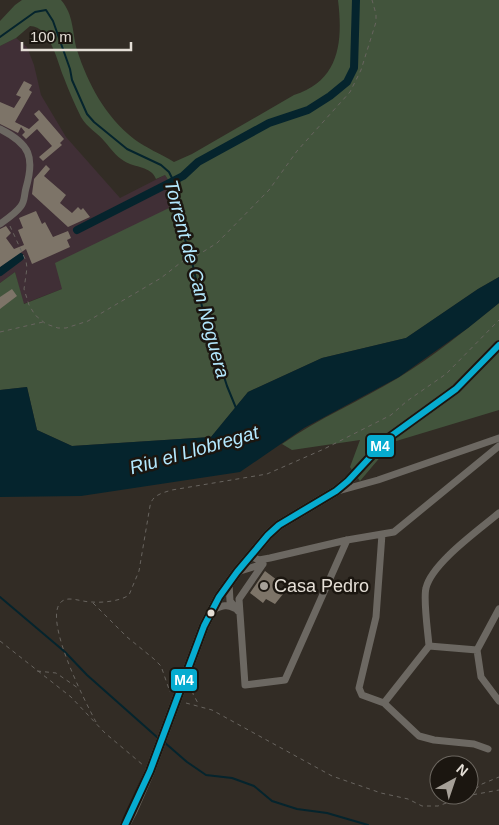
<svg xmlns="http://www.w3.org/2000/svg" width="499" height="825" font-family="Helvetica,sans-serif">
<style>
.industrial{fill:#402f36}
.green{fill:#42543c}
.water{fill:#05242d}
.lines{fill:none;stroke-linecap:round;stroke-linejoin:round}
.stream{stroke:#05242d;stroke-width:2}
.canal{stroke:#05242d;stroke-width:8}
.building{fill:#7d7468}
.path{stroke:#68645f;stroke-width:1;stroke-dasharray:4 4;stroke-linecap:butt}
.street{stroke:#6c6862;stroke-width:7}
.secondary{stroke:#6d685f;stroke-width:10}
.bus-1-casing{stroke:#1b1610;stroke-width:10}
.bus-1{stroke:#06acd0;stroke-width:6}
.poi-dot{fill:#a6a098;stroke:#1b1610;stroke-width:2}
.bus-dot{fill:#e4ded6;stroke:#1b1610;stroke-width:2}
.labels{text-anchor:middle;dominant-baseline:central;stroke-width:5;stroke-linejoin:round;paint-order:stroke}
.poi-label{font-size:18px;fill:#e4ded6;stroke:#1b1610;text-anchor:start}
.water-label{font-size:19px;font-style:italic;fill:#b3e8fe;stroke:#1b1610}
.line-badge{stroke:#1b1610;stroke-width:2}
.badge-label{font-size:14px;text-anchor:middle;font-weight:bold;fill:#fff}
</style>
<rect width="100%" height="100%" fill="#322c25"/>
<path class="industrial" d="M 16,38 L 27,47 L 34,65 L 41,95 L 66,137 L 120,198 L 165,175 L 173,187 L 169,208 L 62,289 L 23,304 L 15,272 L 0,283 L 0,46 Z"/>
<path class="green" d="M 22,0 L 61,0 C 74,15 72,32 77,50 C 88,84 105,116 134,139 C 146,148 161,154 174,162 L 192,154 L 294,95 C 340,81 343,41 338,0 L 499,0 L 499,277 L 478,289 L 406,338 L 322,358 L 248,392 L 211,437 L 72,446 L 37,430 L 27,387 L 0,390 L 0,283 L 15,272 L 24,304 L 62,289 L 55,263 L 169,208 C 174,193 173,187 165,175 L 156,179 C 151,166 135,168 124,161 C 116,156 111,149 105,142 C 98,133 87,128 81,117 C 75,105 69,91 64,78 C 57,62 51,27 30,26 L 16,38 L 0,46 L 0,21 L 15,5 Z
M 499,303 L 499,410 L 393,442 L 360,481 L 350,467 L 360,440 L 292,450 L 282,444 C 319,418 360,401 398,378 C 434,356 467,329 499,303 Z"/>
<path class="water" d="M 499,277 L 499,303 L 468,328 L 399,377 L 304,428 L 240,472 L 81,496 L 0,497 L 0,390 L 27,387 L 37,430 L 72,446 L 211,437 L 248,392 L 322,358 L 406,338 L 478,289 Z"/>
<g class="lines">
<path class="stream" d="M 0,37 L 35,12 L 46,10 L 53,21 L 70,69 L 72,80 L 87,114 L 94,122 L 127,149 L 161,165 L 169,172 L 174,182 L 181,213 L 184,236 L 193,266 L 203,311 L 227,386 L 236,408
M 0,597 L 65,652 L 87,675 L 158,738
M 164,742 L 187,762 L 206,775 L 232,778 L 254,786 L 272,801 L 297,809 L 327,813 L 368,825"/>
<path class="canal" d="M 77,230 L 183,176 L 198,162 L 269,123 L 308,110 L 330,96 L 347,82 L 354,68 L 356,0
M 0,272 L 20,257"/>
</g>
<path class="building" d="M 24,81 L 32,85 L 29,90 L 32,92 L 15,122 L 29,129 L 39,120 L 34,114 L 39,110 L 64,139 L 60,143 L 62,145 L 43,161 L 39,157 L 52,146 L 37,129 L 26,139 L 22,135 L 25,132 L 21,127 L 18,133 L 0,124 L 0,102 L 14,108 L 21,97 L 16,95 Z
M 46,165 L 50,169 L 44,176 L 66,195 L 60,203 L 72,213 L 78,207 L 81,210 L 83,208 L 90,217 L 68,227 L 32,194 L 34,179 Z
M 36,211 L 42,224 L 45,222 L 53,237 L 68,231 L 71,238 L 67,240 L 70,247 L 32,264 L 26,249 L 0,267 L 0,229 L 6,226 L 11,233 L 6,238 L 14,249 L 24,245 L 18,230 L 23,228 L 19,218 Z
M 12,289 L 17,296 L 0,309 L 0,297 Z
M 265,571 L 277,580 L 273,586 L 283,594 L 275,604 L 266,599 L 263,603 L 250,593 Z"/>
<g class="lines">
<path class="path" d="M 10,226 L 26,261 L 27,268 L 24,289 L 29,305 L 35,315 L 46,324 L 58,328 L 66,328 L 88,321 L 161,278 L 184,260 L 198,255 L 217,243 L 269,190 L 297,151 L 350,92 L 361,70 L 376,22 L 376,14 L 372,0
M 0,332 L 43,322
M 93,603 L 127,637 L 154,659 L 161,666 L 170,692
M 0,641 L 71,697 L 105,733 L 143,765
M 37,671 L 56,673 L 78,688
M 193,683 L 193,694 L 199,705
M 186,703 L 212,710 L 332,776 L 381,793 L 408,799 L 422,806 L 438,806 L 466,796 L 499,790
M 96,722 C 88,707 32,601 69,599 C 77,599 84,602 92,602 C 102,603 121,601 129,595 L 139,571 L 150,506 C 152,495 162,493 172,490 L 267,474 L 324,449 L 391,415 L 407,401 L 446,374 L 499,320
M 469,794 L 482,784 L 499,777"/>
<path class="street" d="M 0,129 C 30,144 35,157 26,188 C 24,195 25,201 21,206 C 16,213 7,219 0,224
M 338,491 L 378,480 L 499,438
M 382,534 L 376,617 L 359,688 L 362,695 L 384,703 L 419,736 L 434,740 L 474,744 L 488,749
M 250,556 L 259,560 L 270,558 L 347,540 L 394,532 L 499,446
M 263,564 L 239,599 L 245,685 L 285,680 L 347,540
M 237,572 L 263,564
M 229,583 L 230,601 L 238,611
M 499,609 L 477,650 L 481,677 L 499,701
M 212,610 C 220,607 226,603 234,608
M 429,646 C 428,633 423,599 426,588 C 432,563 479,530 499,513
M 384,703 L 429,646 L 477,650"/>
<path class="secondary" d="M 125,825 L 132,812 L 150,771 L 204,626 L 219,597 L 237,572 L 268,535 L 279,525 L 336,491 L 348,481 L 387,439 L 456,389 L 499,345"/>
<g class="bus-1-casing">
<path id="bus-1" d="M 125,825 L 150,771 L 204,626 L 219,597 L 237,572 L 268,535 L 279,525 L 336,491 L 348,481 L 387,439 L 456,389 L 499,345"/>
</g>
<use href="#bus-1" class="bus-1"/>
</g>
<circle class="poi-dot" cx="264" cy="586" r="5"/>
<circle class="bus-dot" cx="211" cy="613" r="4.5"/>
<g class="labels">
<g class="poi-label">
<text x="274" y="586">Casa Pedro</text>
</g>
<g class="water-label">
<text transform="translate(197 279) rotate(75)">Torrent de Can Noguera</text>
<text transform="translate(194 450) rotate(-16)">Riu el Llobregat</text>
</g>
</g>
<g class="line-badge">
<rect x="366" y="434" width="29" height="24" rx="5" fill="#06acd0"/>
<rect x="170" y="668" width="28" height="24" rx="5" fill="#06acd0"/>
</g>
<g class="badge-label">
<text x="380" y="451">M4</text>
<text x="184" y="685">M4</text>
</g>
<g transform="translate(454 780) rotate(40)"><circle r="24" fill="#1b1610" stroke="#6b665f"/>
<path d="M0-4L9 19L0 12L-9 19Z" fill="#a6a098"/>
<text y="-8" font-size="14" font-weight="bold" text-anchor="middle" fill="#e4ded6">N</text>
</g>
<path d="M22 42v8h109v-8" fill="none" stroke="#e4ded6" stroke-width="2.5"/>
<text x="30" y="42" font-size="15" fill="#e4ded6" stroke="#1b1610" stroke-width="4" paint-order="stroke">100 m</text>
</svg>
